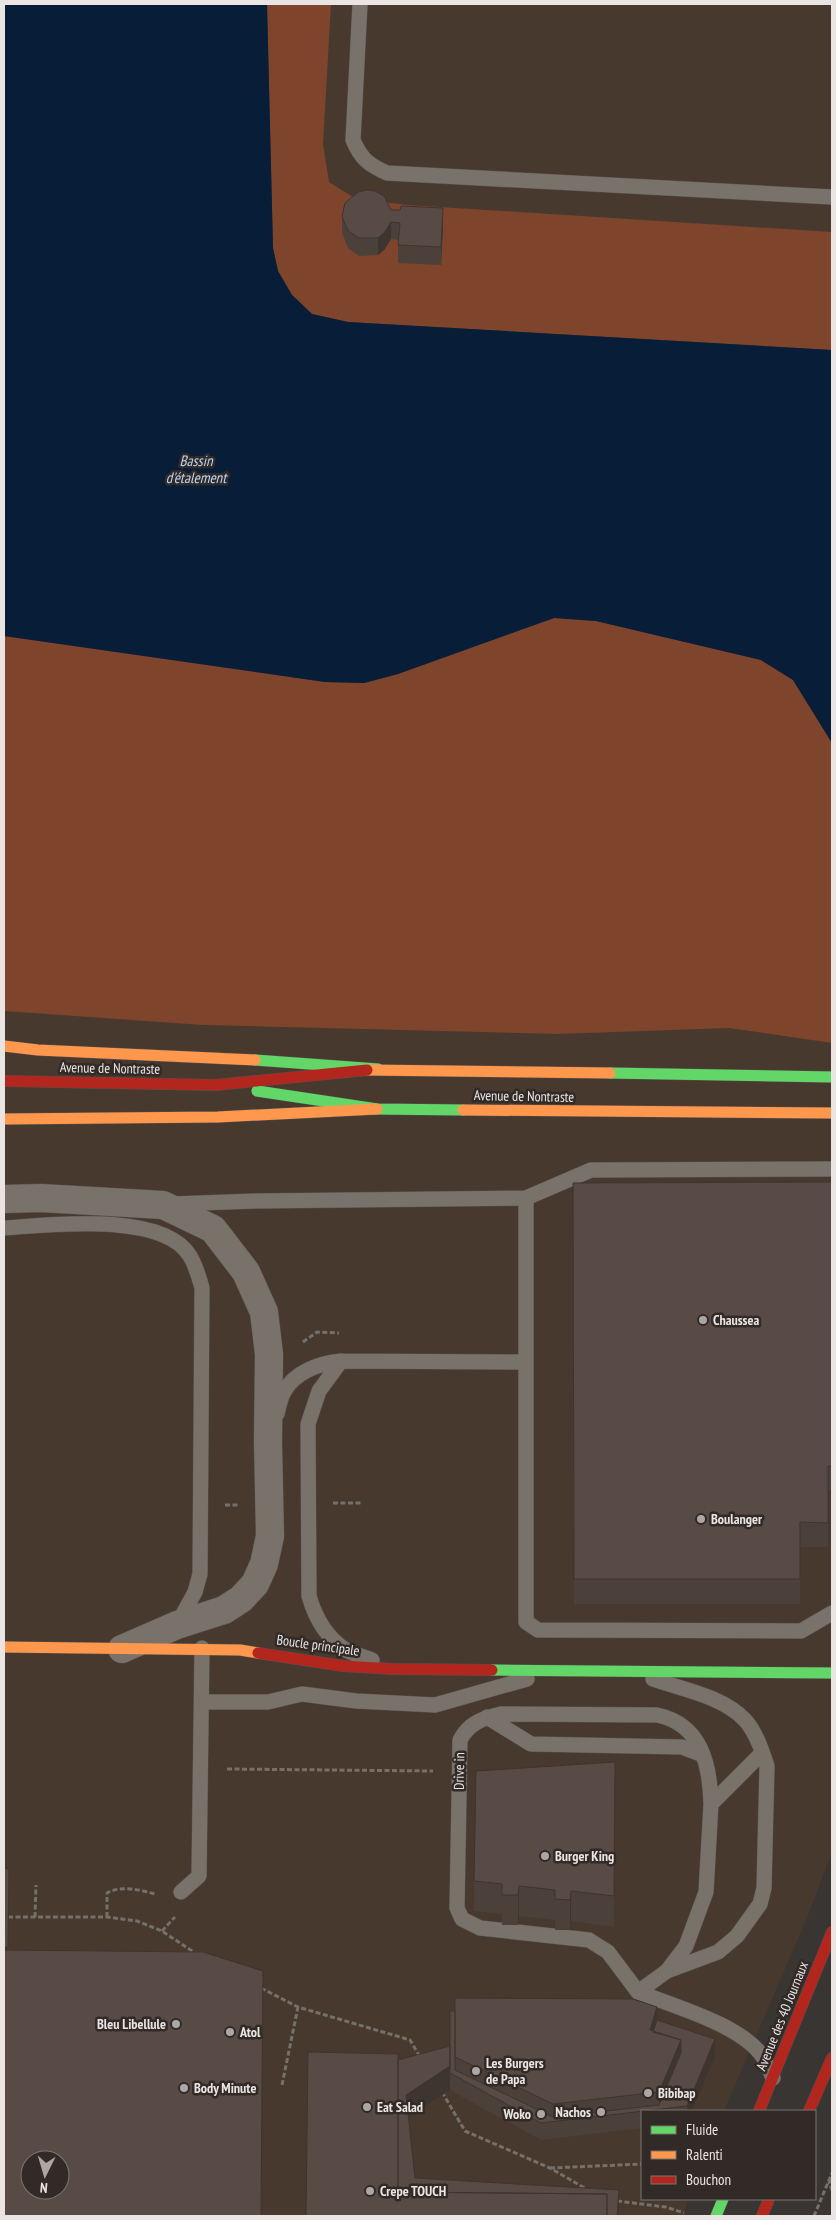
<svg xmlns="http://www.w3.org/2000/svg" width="836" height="2220" font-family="'PT Sans Narrow',sans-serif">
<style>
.commercial{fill:#47392e;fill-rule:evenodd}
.green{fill:#7f442c}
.water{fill:#081d37}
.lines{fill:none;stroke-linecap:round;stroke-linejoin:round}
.lane-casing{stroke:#545150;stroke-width:16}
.street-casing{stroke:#545150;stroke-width:29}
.fast-casing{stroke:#545150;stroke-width:12}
.slow-casing{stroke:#545150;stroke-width:12}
.jam-casing{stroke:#545150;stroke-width:12}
.path{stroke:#75706a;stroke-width:3;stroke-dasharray:5 2.5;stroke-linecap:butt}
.lane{stroke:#79726a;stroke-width:15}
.street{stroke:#79726a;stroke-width:28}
.fast{stroke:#63d668;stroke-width:11}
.slow{stroke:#ff974d;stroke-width:11}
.jam{stroke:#b3261e;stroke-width:11}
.wall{fill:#4c403a}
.shaded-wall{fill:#3e3430}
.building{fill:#584a44;stroke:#3e3430;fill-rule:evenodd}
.poi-dot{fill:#aca7a5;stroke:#312a27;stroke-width:2}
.labels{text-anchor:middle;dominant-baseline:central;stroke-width:5;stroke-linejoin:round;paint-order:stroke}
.street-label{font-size:14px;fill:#eae5e3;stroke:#312a27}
.poi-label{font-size:14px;font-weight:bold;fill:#eae5e3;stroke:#312a27;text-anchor:start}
.water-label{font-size:15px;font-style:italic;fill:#b9d3f4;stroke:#312a27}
</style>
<rect width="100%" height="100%" fill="#393533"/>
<path class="commercial" d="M 4,4 L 832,4 L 832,1852 L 807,1918 L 724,2111 L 642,2111 L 642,2199 L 689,2199 L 682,2216 L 4,2216 ZM 30,2160 L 60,2160 L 60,2190 L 30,2190 Z"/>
<path class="green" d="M 267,4 L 331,4 L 323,144 L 329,182 L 356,199 L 408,205 L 832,232 L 832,350 L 348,322 L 312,314 L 292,295 L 278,271 L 273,248 Z
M 554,618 L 596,621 L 761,660 L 793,680 L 832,743 L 832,1043 L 729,1028 L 557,1034 L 203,1025 L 4,1011 L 4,636 L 325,682 L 364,683 L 398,674 Z"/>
<path class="water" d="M 4,4 L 267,4 L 273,248 L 278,271 L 292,295 L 312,314 L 348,322 L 832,350 L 832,743 L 793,680 L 761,660 L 596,621 L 554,618 L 398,674 L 364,683 L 325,682 L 4,636 Z"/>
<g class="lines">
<g class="lane-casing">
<path id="lane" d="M 360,4 L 353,140 C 361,159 369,165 387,173 L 832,197
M 526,1198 L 526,1622 L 538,1630 L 801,1631 L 832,1613
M 172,1204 L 255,1201 L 526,1198 L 591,1170 L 832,1169
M 4,1228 C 49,1225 163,1211 190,1256 C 196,1266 199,1277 202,1288 L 200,1574 L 195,1592 L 177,1625
M 341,1361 L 319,1391 L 308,1424 L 309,1596 C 315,1617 327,1638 346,1650 C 354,1654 364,1657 372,1660
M 277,1414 C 279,1407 280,1398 284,1392 C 294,1372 320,1363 341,1361 L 525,1362
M 203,1702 L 268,1702 L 302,1694 L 356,1701 L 435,1705 L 527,1679
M 487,1717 L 531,1744 L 682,1747 L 703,1755
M 181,1892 L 199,1876 L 202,1648
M 667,1971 L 686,1946 L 706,1892 L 711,1804 L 762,1753
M 638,1992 L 608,1952 L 589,1940 L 480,1928 L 462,1919 L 457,1908 L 460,1740 C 469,1723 483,1718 501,1714 L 657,1715 C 701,1724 710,1764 711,1804
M 638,1992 L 667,1971 L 718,1952 L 737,1936 L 760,1904 L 764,1888 L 767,1766 C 762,1751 756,1732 745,1720 C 722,1696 684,1690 653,1679
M 638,1992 C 673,2006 742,2025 763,2057 C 767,2063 770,2071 773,2078"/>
</g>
<g class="street-casing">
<path id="street" d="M 4,1199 L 41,1198 L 163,1205 L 213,1229 L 246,1272 L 264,1312 L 269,1354 L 268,1442 L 270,1536 L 264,1564 L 255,1584 L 241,1599 L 224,1610 L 177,1625 L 122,1649"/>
</g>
<g class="fast-casing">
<path id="fast" d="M 255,1060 L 378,1069
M 610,1073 L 832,1077
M 257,1091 L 377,1109 L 463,1110
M 492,1670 L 832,1673
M 716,2216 L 723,2199"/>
</g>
<g class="slow-casing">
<path id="slow" d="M 4,1046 L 38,1050 L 255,1060
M 367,1070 L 610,1073
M 463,1110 L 832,1113
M 4,1119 L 218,1117 L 377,1109
M 4,1647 L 240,1650 L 258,1653"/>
</g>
<g class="jam-casing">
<path id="jam" d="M 4,1081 L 216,1085 L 367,1070
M 258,1653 L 343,1666 L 393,1669 L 492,1670
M 759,2111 L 832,1932
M 809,2111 L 832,2058
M 762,2216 L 769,2199"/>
</g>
<path class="path" d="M 303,1342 L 317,1332 L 339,1333
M 333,1503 L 362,1503
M 225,1505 L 239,1505
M 227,1769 L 433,1771
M 8,1917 L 107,1917 L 137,1921 L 162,1931 L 195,1953
M 35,1917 L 36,1885
M 107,1917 L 107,1893 C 121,1885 140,1890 155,1894
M 162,1931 L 175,1917
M 261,1988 L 298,2007 L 410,2040 L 420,2057
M 282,2085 L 298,2007
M 442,2092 L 465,2131 L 550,2168 L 588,2190
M 550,2168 L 642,2164
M 832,2181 L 829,2182 L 832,2190
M 617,2201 L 666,2207 L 684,2213
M 814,2216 L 832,2173"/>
<use href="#lane" class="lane"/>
<use href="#street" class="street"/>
<use href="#fast" class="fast"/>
<use href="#slow" class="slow"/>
<use href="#jam" class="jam"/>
</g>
<path class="wall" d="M 391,210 L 443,226 L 441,265 L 398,263 L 398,240 L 391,239 L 384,250 L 378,255 L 359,256 L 348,248 L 342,233 L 342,216 Z
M 832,1182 L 832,1490 L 828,1490 L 828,1547 L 800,1547 L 800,1604 L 574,1604 L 573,1183 Z
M 615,1762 L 614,1927 L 571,1921 L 570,1930 L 555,1930 L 555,1920 L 519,1916 L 518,1925 L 502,1925 L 502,1914 L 474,1911 L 474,1881 Z
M 657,2020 L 715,2056 L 692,2111 L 642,2111 L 642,2128 L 541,2140 L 450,2090 L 409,2118 L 306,2216 L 398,2060 Z"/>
<path class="shaded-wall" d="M 443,208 L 443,226 L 441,265 L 441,247 Z
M 391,222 L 391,239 L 384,250 L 378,255 L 378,238 Z
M 519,1886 L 519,1916 L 518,1925 L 518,1895 Z
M 571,1891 L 571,1921 L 570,1930 L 570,1900 Z
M 657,2007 L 657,2037 L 650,2030 Z
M 715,2039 L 715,2056 L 692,2111 L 687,2111 L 687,2106 Z
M 681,2040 L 681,2071 L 659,2109 L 659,2092 Z
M 450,2046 L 450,2090 L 406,2119 L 406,2095 Z
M 619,2190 L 619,2216 L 617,2216 Z"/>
<path class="building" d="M 367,190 L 375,191 L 384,196 L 391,210 L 400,210 L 401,206 L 443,208 L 441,247 L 398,245 L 400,223 L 391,222 L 384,233 L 378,238 L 359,238 L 348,231 L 342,216 L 345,203 L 358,192 Z
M 832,1182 L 832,1466 L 828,1466 L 828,1523 L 800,1522 L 800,1579 L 574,1579 L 573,1183 Z
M 615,1762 L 614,1896 L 571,1891 L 570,1900 L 555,1899 L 555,1890 L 519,1886 L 518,1895 L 502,1895 L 502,1884 L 474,1881 L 476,1771 Z
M 4,1868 L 9,1869 L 8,1947 L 4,1947 Z
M 4,1950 L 203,1952 L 263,1971 L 261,2216 L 4,2216 ZM 30,2160 L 60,2160 L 60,2190 L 30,2190 Z
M 455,1998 L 633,1999 L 657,2007 L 650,2030 L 681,2040 L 659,2092 L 553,2104 L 455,2057 Z
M 450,2011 L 455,2011 L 455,2070 L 553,2117 L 659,2105 L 681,2053 L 681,2040 L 653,2032 L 657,2020 L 715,2039 L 687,2106 L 541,2123 L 450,2073 Z
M 450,2046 L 450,2066 L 406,2095 L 415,2178 L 619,2190 L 617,2216 L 607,2216 L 607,2194 L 398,2192 L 398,2060 Z
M 308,2052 L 398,2054 L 398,2192 L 607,2194 L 607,2216 L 306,2216 Z"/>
<g class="poi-dot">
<circle cx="703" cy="1320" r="5"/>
<circle cx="701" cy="1519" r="5"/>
<circle cx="545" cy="1856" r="5"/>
<circle cx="176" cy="2024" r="5"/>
<circle cx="230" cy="2032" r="5"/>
<circle cx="476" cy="2071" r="5"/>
<circle cx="184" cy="2088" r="5"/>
<circle cx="648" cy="2093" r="5"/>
<circle cx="367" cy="2107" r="5"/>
<circle cx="601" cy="2112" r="5"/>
<circle cx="541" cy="2114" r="5"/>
<circle cx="370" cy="2191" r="5"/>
</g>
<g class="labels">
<g class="street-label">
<text transform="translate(110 1068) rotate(1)">Avenue de Nontraste</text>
<text transform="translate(524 1096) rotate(1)">Avenue de Nontraste</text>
<text transform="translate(318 1645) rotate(8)">Boucle principale</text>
<text transform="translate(459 1771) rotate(-89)">Drive in</text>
<text transform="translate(782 2016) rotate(-68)">Avenue des 40 Journaux</text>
</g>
<g class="poi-label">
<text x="713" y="1320">Chaussea</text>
<text x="711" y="1519">Boulanger</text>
<text x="555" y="1856">Burger King</text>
<text x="166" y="2024" text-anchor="end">Bleu Libellule</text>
<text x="240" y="2032">Atol</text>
<text x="486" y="2063">Les Burgers<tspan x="486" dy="16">de Papa</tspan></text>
<text x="194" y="2088">Body Minute</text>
<text x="658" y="2093">Bibibap</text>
<text x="377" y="2107">Eat Salad</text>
<text x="591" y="2112" text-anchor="end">Nachos</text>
<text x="531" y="2114" text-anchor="end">Woko</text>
<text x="380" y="2191">Crepe TOUCH</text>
</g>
<g class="water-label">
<text x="196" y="460">Bassin<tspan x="196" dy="17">d'étalement</tspan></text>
</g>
</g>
<rect width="836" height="2220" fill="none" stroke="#eae5e3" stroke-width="10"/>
<rect x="641" y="2110" width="175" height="90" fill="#312a27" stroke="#7b7572"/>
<rect x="651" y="2126" width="25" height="8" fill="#63d668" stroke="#7b7572"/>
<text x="686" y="2135" font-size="15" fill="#eae5e3">Fluide</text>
<rect x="651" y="2151" width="25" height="8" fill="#ff974d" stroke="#7b7572"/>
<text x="686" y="2160" font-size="15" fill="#eae5e3">Ralenti</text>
<rect x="651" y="2176" width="25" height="8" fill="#b3261e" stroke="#7b7572"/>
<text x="686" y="2185" font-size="15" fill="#eae5e3">Bouchon</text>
<g transform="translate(45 2175) rotate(185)"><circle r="24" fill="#312a27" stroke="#7b7572"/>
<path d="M0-4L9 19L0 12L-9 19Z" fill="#aca7a5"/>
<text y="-8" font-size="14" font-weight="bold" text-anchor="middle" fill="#eae5e3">N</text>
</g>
</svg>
